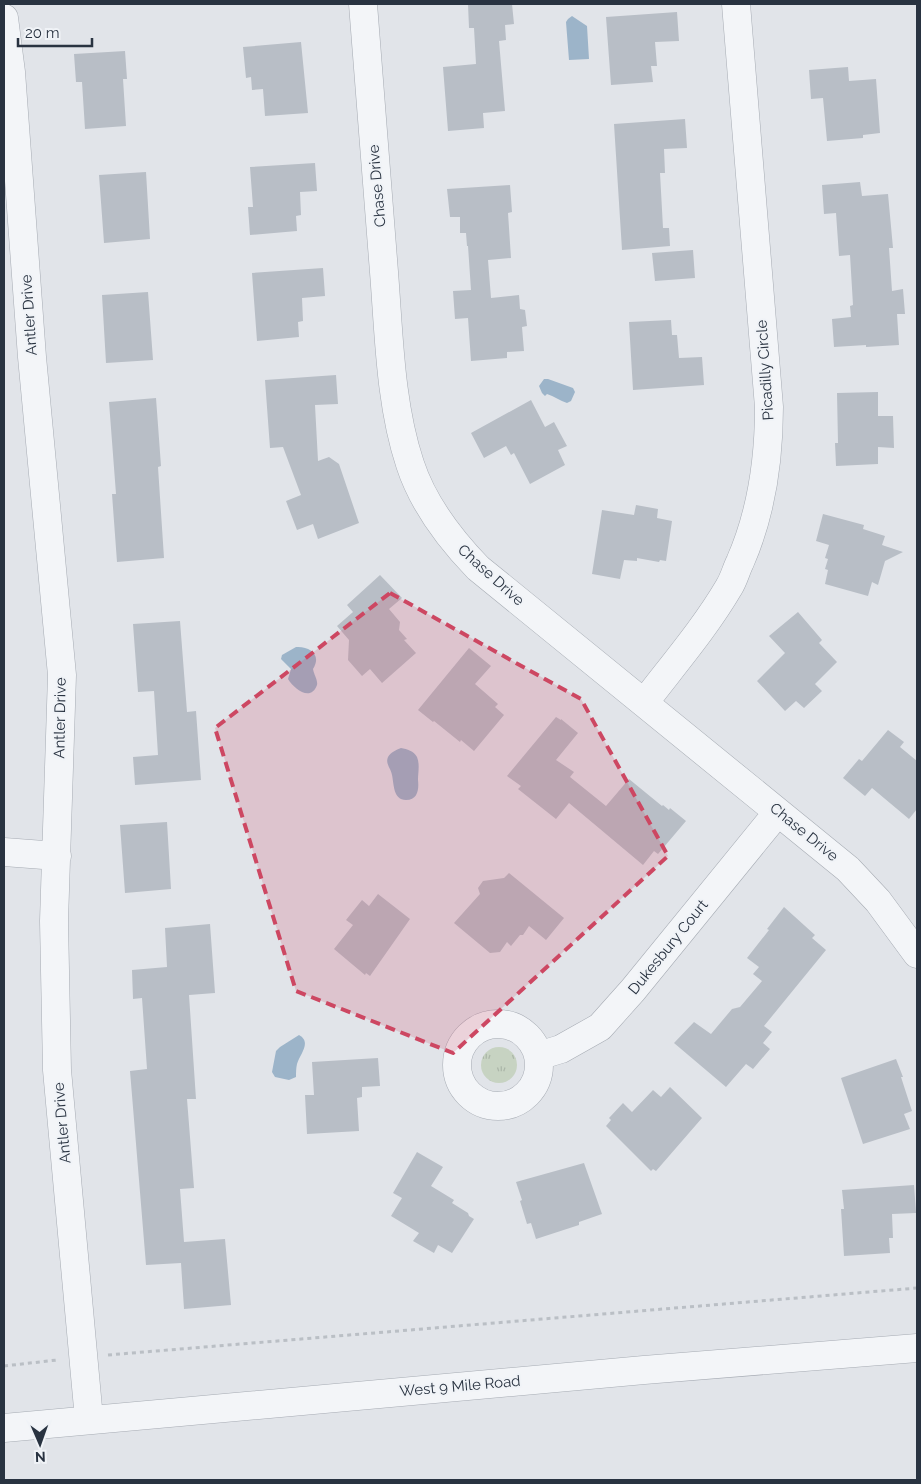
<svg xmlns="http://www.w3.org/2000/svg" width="921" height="1484" font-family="Raleway,sans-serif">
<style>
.grass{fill:url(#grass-tufts)}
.water{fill:#9cb4c9}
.building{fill:#b8bec6}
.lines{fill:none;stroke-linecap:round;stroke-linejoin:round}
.minor-casing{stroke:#a6abb3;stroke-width:29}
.path{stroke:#babfc5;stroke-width:3;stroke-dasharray:4 4;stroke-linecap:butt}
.minor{stroke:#f3f5f8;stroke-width:28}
.marked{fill:#cd4762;fill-opacity:0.2;stroke:#cd4762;stroke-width:4;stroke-dasharray:10 6;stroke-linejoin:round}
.labels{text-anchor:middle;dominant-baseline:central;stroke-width:4;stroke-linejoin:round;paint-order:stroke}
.street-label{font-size:15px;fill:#293341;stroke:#f0f3f7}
</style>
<defs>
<pattern id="grass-tufts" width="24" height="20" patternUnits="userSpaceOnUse" patternTransform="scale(1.25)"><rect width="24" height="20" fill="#c7d3c2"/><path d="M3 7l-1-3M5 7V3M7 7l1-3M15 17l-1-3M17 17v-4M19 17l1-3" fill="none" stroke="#abb6a8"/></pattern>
</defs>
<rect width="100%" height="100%" fill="#e1e4e9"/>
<path class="grass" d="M481 1065a18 18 0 1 1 36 0a18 18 0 1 1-36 0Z"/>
<path class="water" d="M 572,16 L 587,26 L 589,59 L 569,60 L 566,22 L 568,19 Z
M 544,379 L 548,379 L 573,388 L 575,392 L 571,401 L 567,403 C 560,401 554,396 547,394 L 545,396 L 542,393 L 539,386 Z
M 296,647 C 310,646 322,655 313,669 C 314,675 318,680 317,685 C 311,702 294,689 288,679 L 291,669 L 281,659 L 282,655 Z
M 401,748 C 407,749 414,751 417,757 C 420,764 418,773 418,780 C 419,789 418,800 406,800 C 393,800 394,784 392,775 C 391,768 385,764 388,757 C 391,752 396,750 401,748 Z
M 299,1035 C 312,1042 300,1054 297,1064 C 296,1068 296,1073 296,1077 L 289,1080 L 275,1077 L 272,1072 L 276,1051 L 280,1047 Z"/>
<path class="building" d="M 468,4 L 512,4 L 514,24 L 505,25 L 506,40 L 499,41 L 505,111 L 483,113 L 484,128 L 448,131 L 443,67 L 476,64 L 474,28 L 469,28 Z
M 677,12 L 679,41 L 655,42 L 657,66 L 651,66 L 653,82 L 611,85 L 606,17 Z
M 301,42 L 308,113 L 265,116 L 263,89 L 252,90 L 251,77 L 246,78 L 243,47 Z
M 125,51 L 127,79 L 123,79 L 126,126 L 85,129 L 82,82 L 76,82 L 74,54 Z
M 848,67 L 849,81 L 876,79 L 880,133 L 863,135 L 863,138 L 827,141 L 823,98 L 811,99 L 809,70 Z
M 685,119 L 687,148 L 664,149 L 665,173 L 660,173 L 663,228 L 669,228 L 670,246 L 622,250 L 614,124 Z
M 315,163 L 317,191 L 300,192 L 301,215 L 296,216 L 297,231 L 250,235 L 248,207 L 253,207 L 250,167 Z
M 146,172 L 150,239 L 104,243 L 99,175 Z
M 860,182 L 862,196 L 888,194 L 893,248 L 889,248 L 892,291 L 903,289 L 905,314 L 897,314 L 899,345 L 866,347 L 866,345 L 834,347 L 832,319 L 851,317 L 850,306 L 853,305 L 850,255 L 839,256 L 836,213 L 824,214 L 822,185 Z
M 510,185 L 512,212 L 508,213 L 511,258 L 488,260 L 491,298 L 519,295 L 520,309 L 525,310 L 527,326 L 522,327 L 524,351 L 507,352 L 507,358 L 471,361 L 468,318 L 455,319 L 453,291 L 471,290 L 468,246 L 467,246 L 466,233 L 460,233 L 460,217 L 450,217 L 447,189 Z
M 693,250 L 695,278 L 655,281 L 652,253 Z
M 323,268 L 325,296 L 302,298 L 303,321 L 298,322 L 299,337 L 257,341 L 252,273 Z
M 148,292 L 153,360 L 106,363 L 102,295 Z
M 671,320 L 672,335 L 677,335 L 679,358 L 702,357 L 704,385 L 633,390 L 629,322 Z
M 336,375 L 338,404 L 315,405 L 318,461 L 329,457 L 339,464 L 359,523 L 318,539 L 313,524 L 297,530 L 286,501 L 301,495 L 283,447 L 270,448 L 265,380 Z
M 878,392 L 878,416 L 893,416 L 894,448 L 878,447 L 878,464 L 836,466 L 835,443 L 838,443 L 837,393 Z
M 156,398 L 161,466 L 158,467 L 164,558 L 117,562 L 112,494 L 116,494 L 109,402 Z
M 531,400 L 545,427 L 554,422 L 567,446 L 558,450 L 565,465 L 530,484 L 514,453 L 511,455 L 506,446 L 484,458 L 471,433 Z
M 636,505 L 658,509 L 657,518 L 672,521 L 666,561 L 660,560 L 659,562 L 637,558 L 637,561 L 624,560 L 620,579 L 592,574 L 602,510 L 634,515 Z
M 823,514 L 864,525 L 863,529 L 885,536 L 882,545 L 903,552 L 885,561 L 878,585 L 872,582 L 868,596 L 825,584 L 828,570 L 825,569 L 828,559 L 825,558 L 829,545 L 816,541 Z
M 380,575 L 402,598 L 389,609 L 400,622 L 399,630 L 407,639 L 404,640 L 416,653 L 382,683 L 370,669 L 362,676 L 348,660 L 349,640 L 337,626 L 353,612 L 347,605 Z
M 798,612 L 822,640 L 819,643 L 837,662 L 815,684 L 822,691 L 804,708 L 796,701 L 785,711 L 757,681 L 785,653 L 769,636 Z
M 180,621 L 187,712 L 196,711 L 201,780 L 135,785 L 133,757 L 158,755 L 154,691 L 138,692 L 133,624 Z
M 469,648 L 491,666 L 475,684 L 498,704 L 495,707 L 504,715 L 474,751 L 461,740 L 460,742 L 434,721 L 433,722 L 418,710 Z
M 556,717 L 561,720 L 561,719 L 578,733 L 556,760 L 574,772 L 570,777 L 606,806 L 629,779 L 662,806 L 663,805 L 669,810 L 670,808 L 686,821 L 658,854 L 654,851 L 643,865 L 569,803 L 556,819 L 518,789 L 521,786 L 507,776 Z
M 888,730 L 904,742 L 900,747 L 917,761 L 917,809 L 909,819 L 872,788 L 865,796 L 843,778 L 859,759 L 862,761 Z
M 167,822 L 171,889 L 125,893 L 120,825 Z
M 509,873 L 564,918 L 546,940 L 529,926 L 523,935 L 520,935 L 511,946 L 507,942 L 500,952 L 490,953 L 454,923 L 480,894 L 478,888 L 483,881 L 504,878 Z
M 378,894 L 410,919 L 370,976 L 366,973 L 365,975 L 334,949 L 353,925 L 346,920 L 362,900 L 369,906 Z
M 784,907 L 815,935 L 812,938 L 826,950 L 764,1026 L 772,1032 L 763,1043 L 770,1049 L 753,1069 L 746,1064 L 726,1087 L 674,1043 L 694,1022 L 711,1034 L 732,1009 L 740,1007 L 762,981 L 753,974 L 759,967 L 747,958 L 769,930 L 767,929 Z
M 210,924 L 215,993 L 189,995 L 196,1099 L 187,1099 L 194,1188 L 180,1189 L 184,1242 L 225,1239 L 231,1305 L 184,1309 L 181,1263 L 146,1265 L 130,1071 L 147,1069 L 142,998 L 133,999 L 132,970 L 167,967 L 165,928 Z
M 378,1058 L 380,1086 L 362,1087 L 362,1097 L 357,1098 L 359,1131 L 307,1134 L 305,1095 L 314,1095 L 312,1062 Z
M 896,1059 L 903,1077 L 901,1077 L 912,1111 L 904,1114 L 910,1129 L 863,1144 L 841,1078 Z
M 670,1087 L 702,1118 L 656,1171 L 653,1169 L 651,1171 L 606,1126 L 611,1120 L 609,1118 L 623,1103 L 632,1112 L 653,1090 L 661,1097 Z
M 417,1152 L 443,1167 L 431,1186 L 454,1200 L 452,1203 L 468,1213 L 469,1216 L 474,1219 L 452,1253 L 438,1245 L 434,1253 L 413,1241 L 419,1233 L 391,1216 L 402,1198 L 393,1193 Z
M 584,1163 L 602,1214 L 579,1222 L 579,1225 L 536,1239 L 531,1223 L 527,1224 L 520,1201 L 522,1200 L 516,1182 Z
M 914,1185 L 916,1213 L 892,1214 L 893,1238 L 889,1238 L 890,1253 L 844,1256 L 841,1209 L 844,1209 L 842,1190 Z"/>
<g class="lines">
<g class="minor-casing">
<path id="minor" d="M 363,4 C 370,93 377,183 384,272 C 389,335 390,404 410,464 C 423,504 449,538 478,568 L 848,869 L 878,901 L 917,954
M 4,18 L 11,72 L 32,357 L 62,675 L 54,921 L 57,1070 L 89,1419
M 644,703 C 673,665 705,628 729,587 C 734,579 736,570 740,562 C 762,512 769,461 769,407 L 736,4
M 4,852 L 57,856
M457 1065a41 41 0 1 1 82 0a41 41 0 1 1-82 0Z
M 538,1056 L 561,1049 L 600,1027 L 633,990 L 778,812
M 4,1428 L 644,1370 L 917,1348"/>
</g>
<path class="path" d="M 108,1355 L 917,1288
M 4,1366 L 57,1360"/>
<use href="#minor" class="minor"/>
</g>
<path class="marked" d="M 390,593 L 581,699 L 668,856 L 453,1053 L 296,991 L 215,728 Z"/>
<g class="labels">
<g class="street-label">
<text transform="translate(377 186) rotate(-95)">Chase Drive</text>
<text transform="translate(29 315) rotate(-94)">Antler Drive</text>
<text transform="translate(765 370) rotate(-94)">Picadilly Circle</text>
<text transform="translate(491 575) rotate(42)">Chase Drive</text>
<text transform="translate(60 718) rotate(-89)">Antler Drive</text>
<text transform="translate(804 832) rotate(39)">Chase Drive</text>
<text transform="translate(668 947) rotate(-51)">Dukesbury Court</text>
<text transform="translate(62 1123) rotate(-95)">Antler Drive</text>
<text transform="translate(460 1386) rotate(-5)">West 9 Mile Road</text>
</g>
</g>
<rect width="921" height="1484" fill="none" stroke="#293341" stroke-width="10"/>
<g transform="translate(40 1444) rotate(178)" stroke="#f0f3f7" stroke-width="4" paint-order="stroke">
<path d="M0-4L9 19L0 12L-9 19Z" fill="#293341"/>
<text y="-8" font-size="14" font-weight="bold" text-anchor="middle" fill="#293341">N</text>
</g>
<path d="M18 38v8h74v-8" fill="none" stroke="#293341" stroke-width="2.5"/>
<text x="25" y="38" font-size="15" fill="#293341" stroke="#f0f3f7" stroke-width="4" paint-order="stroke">20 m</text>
</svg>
